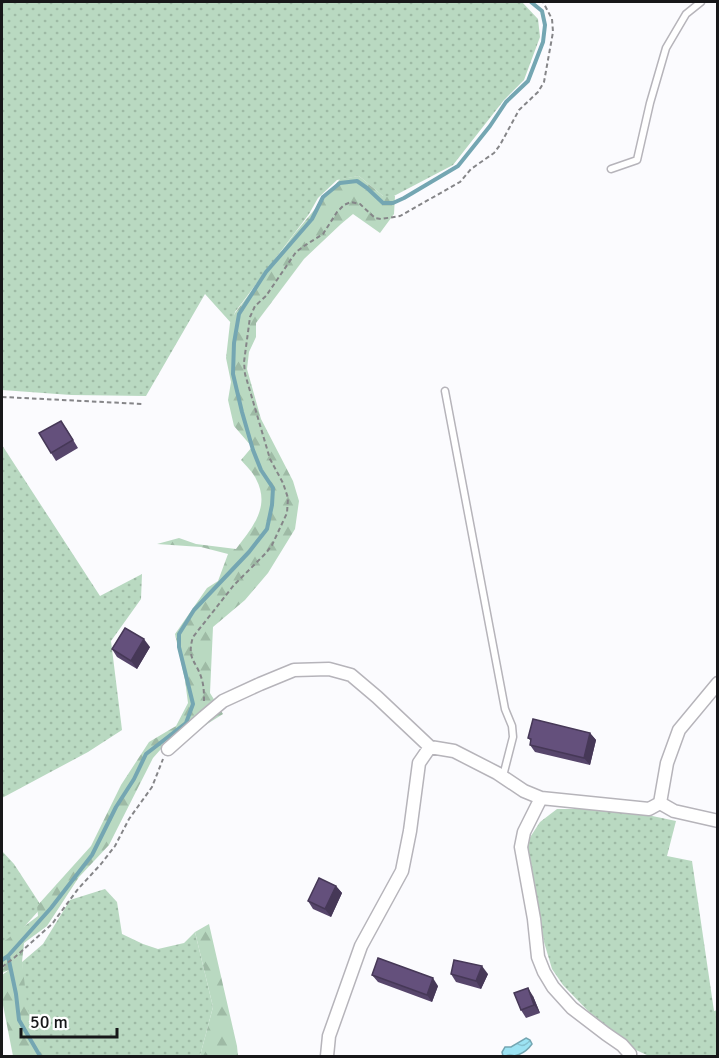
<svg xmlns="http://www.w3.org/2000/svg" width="719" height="1058" font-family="Signika,sans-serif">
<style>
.grass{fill:url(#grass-dots)}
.forest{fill:url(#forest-firs)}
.water{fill:url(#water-waves);stroke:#74a6b2;stroke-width:1.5}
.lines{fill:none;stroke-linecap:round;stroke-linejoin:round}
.stream{stroke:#74a6b2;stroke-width:4}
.lane-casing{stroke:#b6b4ba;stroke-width:9}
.street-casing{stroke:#b6b4ba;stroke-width:15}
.path{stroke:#858588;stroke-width:2;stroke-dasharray:4.5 3;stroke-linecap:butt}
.lane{stroke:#fff;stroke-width:6}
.street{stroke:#fff;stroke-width:12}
.wall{fill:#56456b}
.shaded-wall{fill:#463857}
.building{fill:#64507c;stroke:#463857;stroke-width:1.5}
</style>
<defs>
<pattern id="grass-dots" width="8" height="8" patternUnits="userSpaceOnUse" patternTransform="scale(1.5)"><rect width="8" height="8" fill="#b9d9c1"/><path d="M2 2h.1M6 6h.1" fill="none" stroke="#9ebaa5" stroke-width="1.8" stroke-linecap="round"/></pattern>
<pattern id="forest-firs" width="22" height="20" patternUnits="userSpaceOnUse" patternTransform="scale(1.5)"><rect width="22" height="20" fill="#b9d9c1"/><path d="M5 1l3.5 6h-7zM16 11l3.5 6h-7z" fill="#9ebaa5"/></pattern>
<pattern id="water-waves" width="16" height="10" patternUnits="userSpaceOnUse" patternTransform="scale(1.5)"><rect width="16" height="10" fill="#9ce3f3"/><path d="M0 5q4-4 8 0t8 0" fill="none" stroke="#86c2d0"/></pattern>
</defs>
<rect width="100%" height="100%" fill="#fbfbfe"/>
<path class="grass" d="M 2,2 L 522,2 L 538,19 L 540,37 L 524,80 L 504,100 L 453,165 L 392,197 L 383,196 L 359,176 L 337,180 L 318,198 L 309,214 L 235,312 L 232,324 L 205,294 L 146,396 L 71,395 L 2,390 Z
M 2,445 L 100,596 L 142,574 L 141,599 L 111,641 L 122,730 L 88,752 L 2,798 Z
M 557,809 L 619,809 L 676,821 L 667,856 L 692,861 L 714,1011 L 717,1010 L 717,1056 L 649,1056 L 636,1050 L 588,1011 L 563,985 L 552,969 L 544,942 L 527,842 L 540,822 Z
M 2,851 L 14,864 L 42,907 L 14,938 L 2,946 Z
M 105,889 L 117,902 L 122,934 L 143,944 L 158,949 L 184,943 L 195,932 L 213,1007 L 200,1056 L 44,1056 L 24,1012 L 22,962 L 43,944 L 70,900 Z"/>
<path class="forest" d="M 359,176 L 383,196 L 395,196 L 394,214 L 380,233 L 353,214 L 341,224 L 304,259 L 256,323 L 256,337 L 249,352 L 247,369 L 261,419 L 293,481 L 299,501 L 295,529 L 268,573 L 245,600 L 213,627 L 210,693 L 223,714 L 204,726 L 169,740 L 153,758 L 109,845 L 79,877 L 47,926 L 24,943 L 22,962 L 28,1011 L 51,1056 L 13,1056 L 2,1000 L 2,975 L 9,970 L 2,973 L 2,943 L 38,916 L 37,906 L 91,846 L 121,785 L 149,742 L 176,726 L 188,703 L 185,680 L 175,634 L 207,588 L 218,581 L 228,554 L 201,547 L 157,544 L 179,538 L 196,544 L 236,549 C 252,528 271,507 256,479 C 253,472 246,466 241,460 L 252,447 L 234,426 L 228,400 L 231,382 L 226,358 L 230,323 L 235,313 L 295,233 L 340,179 Z
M 209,924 L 237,1046 L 238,1056 L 200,1056 L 213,1007 L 195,932 Z"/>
<path class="water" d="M 526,1038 L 530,1040 L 532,1044 C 525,1054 514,1058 503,1056 L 502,1052 L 505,1047 L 511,1047 Z"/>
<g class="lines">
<path class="stream" d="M 8,956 L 16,994 L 19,1020 L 40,1056
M 2,960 L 8,956 L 51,908 L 92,855 L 116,807 L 134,779 L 146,754 L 186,723 L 193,704 L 179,647 L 179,634 L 194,610 L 249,552 L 267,529 L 272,505 L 273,488 L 261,470 L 253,450 L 242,412 L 233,374 L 234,343 L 239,314 L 266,272 L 312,219 L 323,197 L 340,183 L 357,181 L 367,188 L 383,203 L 393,203 L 404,198 L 458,166 L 490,126 L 506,102 L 528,81 L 543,42 L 545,25 L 542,11 L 531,2"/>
<g class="lane-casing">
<path id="lane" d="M 611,169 L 637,160 L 650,103 L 666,48 L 686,14 L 701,2
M 445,391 L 505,709 L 512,726 L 513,737 L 503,776"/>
</g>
<g class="street-casing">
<path id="street" d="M 168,749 L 204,717 L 223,701 L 260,684 L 294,670 L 329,669 L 351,675 L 377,697 L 430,747 L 454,751 L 497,773 L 524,791 L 541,798 L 649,809 L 660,803 L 674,811 L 718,821
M 541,798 L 524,832 L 521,847 L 534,919 L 538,957 L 544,972 L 553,987 L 572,1008 L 606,1034 L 622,1045 L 630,1054 L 629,1056
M 660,803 L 667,763 L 679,730 L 718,683
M 327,1056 L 329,1036 L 361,946 L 402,871 L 410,831 L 419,763 L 430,747"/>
</g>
<path class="path" d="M 2,397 L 143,404
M 204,701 C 204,694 204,687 202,680 C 197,661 186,660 193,637 L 234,585 L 266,553 L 272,545 L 287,513 L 288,498 L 283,483 L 270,459 L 245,374 L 244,362 L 250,317 L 255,306 L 266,296 L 296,252 L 304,246 L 323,234 L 337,212 L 344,205 L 351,202 L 360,204 L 375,218 L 381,219 L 400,216 L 460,182 L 471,169 L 494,153 L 500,145 L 519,110 L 538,92 L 544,82 L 553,32 L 552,19 L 543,2
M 2,967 L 15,957 L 52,924 L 78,889 L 101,864 L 115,846 L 129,819 L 152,787 L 163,759"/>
<use href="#lane" class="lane"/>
<use href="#street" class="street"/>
</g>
<path class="wall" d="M 66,428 L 78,448 L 56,461 L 51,453 Z
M 150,647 L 137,669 L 117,657 L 112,649 Z
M 590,733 L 596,740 L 590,765 L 535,752 L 530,745 L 531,741 L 528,738 Z
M 336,886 L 342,893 L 331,917 L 313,909 L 308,901 Z
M 451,974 L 488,974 L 481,989 L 456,982 Z
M 372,975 L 438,986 L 432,1002 L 378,982 Z
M 533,996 L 540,1013 L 526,1018 L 521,1010 Z"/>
<path class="shaded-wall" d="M 144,639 L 150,647 L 137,669 L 131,661 Z
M 590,733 L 596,740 L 590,765 L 584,758 Z
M 336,886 L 342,893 L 331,917 L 325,909 Z
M 482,966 L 488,974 L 481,989 L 476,981 Z
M 433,978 L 438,986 L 432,1002 L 427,995 Z
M 528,988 L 533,996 L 540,1013 L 534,1005 Z"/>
<path class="building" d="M 61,421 L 73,440 L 51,453 L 39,433 Z
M 125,628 L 144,639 L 131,661 L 112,649 Z
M 533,719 L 590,733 L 584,758 L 530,745 L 531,739 L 528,738 Z
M 319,878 L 336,886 L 325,909 L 308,901 Z
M 378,958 L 433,978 L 427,995 L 372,975 Z
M 454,960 L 482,966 L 476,981 L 451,974 Z
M 528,988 L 534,1005 L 521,1010 L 514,993 Z"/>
<rect width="719" height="1058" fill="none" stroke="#171719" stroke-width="6"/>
<path d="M21 1028v9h96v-9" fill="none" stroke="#171719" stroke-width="3"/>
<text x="30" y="1028" font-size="18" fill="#171719" stroke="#ffffff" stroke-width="4.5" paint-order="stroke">50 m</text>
</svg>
